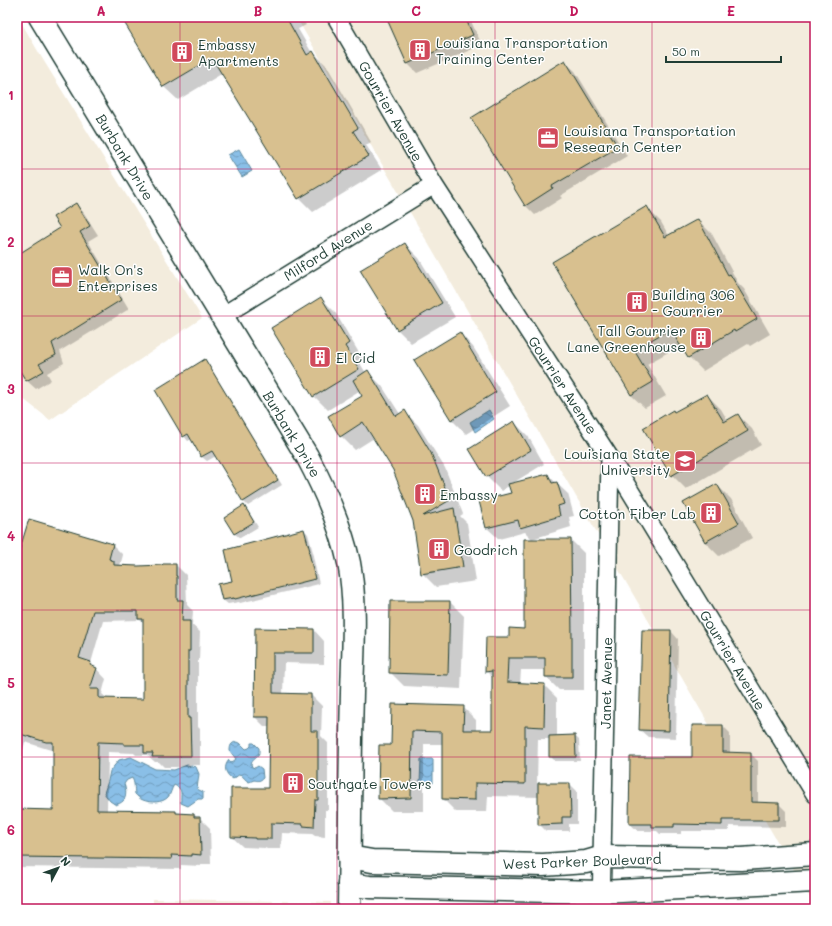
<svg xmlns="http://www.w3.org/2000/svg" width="832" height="926" font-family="Mali,sans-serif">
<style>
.built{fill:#f3ecdd}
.water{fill:url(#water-waves);stroke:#5f8b9f}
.shadow{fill:#0003;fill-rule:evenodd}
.building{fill:#d8c08f;stroke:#1f3d34;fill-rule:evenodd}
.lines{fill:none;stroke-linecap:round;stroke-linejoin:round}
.street-casing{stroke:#1f3d34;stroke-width:20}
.secondary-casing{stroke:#1f3d34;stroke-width:25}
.primary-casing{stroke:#1f3d34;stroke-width:25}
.street{stroke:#fff;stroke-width:17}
.secondary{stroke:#fff;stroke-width:22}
.primary{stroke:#fff;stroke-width:22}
.grid{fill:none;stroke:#c2185b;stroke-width:1;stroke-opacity:0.55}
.labels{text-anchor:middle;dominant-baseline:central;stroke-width:3;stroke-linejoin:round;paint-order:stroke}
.poi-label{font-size:14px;fill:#1f3d34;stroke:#fff;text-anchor:start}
.street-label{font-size:14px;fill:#1f3d34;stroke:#fff}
.neatline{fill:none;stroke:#c2185b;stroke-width:1.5}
.grid-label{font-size:13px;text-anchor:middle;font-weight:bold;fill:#c2185b}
</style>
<defs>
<pattern id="water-waves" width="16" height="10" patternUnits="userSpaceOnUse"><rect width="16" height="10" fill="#8abfe7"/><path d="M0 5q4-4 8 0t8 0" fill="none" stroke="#709cbc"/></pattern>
</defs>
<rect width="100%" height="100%" fill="#fff"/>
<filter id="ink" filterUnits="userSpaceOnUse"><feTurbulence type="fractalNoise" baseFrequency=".025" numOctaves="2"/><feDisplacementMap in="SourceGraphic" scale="8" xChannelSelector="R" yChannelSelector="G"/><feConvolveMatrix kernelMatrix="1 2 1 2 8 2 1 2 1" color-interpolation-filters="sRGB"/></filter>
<g filter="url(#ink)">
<path class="built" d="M 17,17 L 18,17 L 42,58 L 202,318 L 50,420 L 17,394 Z
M 296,17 L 815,17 L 815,906 Z
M 153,899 L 331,902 L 331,909 L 153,909 Z"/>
<path class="water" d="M 239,149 L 252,171 L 242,177 L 228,155 Z
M 489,410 L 494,419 L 475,432 L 470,422 Z
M 236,742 L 240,743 L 246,749 L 249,748 L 251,746 L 251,743 L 254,743 L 259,748 C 260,760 254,756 251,764 L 252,767 L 255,768 L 258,766 L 262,769 L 263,778 C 260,781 258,781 254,780 L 249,782 C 245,780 243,776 240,774 L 233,779 C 225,774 223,767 229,760 L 231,763 L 236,759 L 230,751 C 230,746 231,743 236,742 Z
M 131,757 L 155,769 L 174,770 L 187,765 L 196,767 L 199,774 L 197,789 L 203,792 L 203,799 L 198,799 L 188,806 L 181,803 C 180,794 184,789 174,785 C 171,789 171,794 168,797 C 163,803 150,803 143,800 C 140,799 137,796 135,794 C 134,788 135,783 132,778 L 127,780 L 124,784 C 126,789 127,797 123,801 C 121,803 118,804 116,805 L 110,801 L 104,793 L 108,781 L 110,771 L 119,760 Z
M 421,759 L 433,759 L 433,783 L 420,783 Z"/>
<path class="shadow" d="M 122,17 L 301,17 L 306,25 L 298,29 L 312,53 L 313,52 L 327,66 L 371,142 L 366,145 L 382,170 L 313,212 L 299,198 L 223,73 L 178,100 L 164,87 Z
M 387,17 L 469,17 L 482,45 L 417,73 L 408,64 Z
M 565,62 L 575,71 L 627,156 L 560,196 L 562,198 L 535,215 L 525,205 Z
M 76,204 L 84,213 L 98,235 L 88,241 L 129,309 L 60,351 L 64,363 L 47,373 L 51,380 L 36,389 L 27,381 L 17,364 L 17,256 L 62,229 Z
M 647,208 L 661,222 L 669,236 L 698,220 L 712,234 L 738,283 L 744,289 L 770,334 L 750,346 L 748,344 L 703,371 L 689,357 L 681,345 L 647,364 L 666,396 L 645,408 L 631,395 L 553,262 Z
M 405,244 L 419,258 L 455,317 L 411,343 L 398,330 Z
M 321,298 L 335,312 L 362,358 L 358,360 L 366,373 L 368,372 L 382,386 L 400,414 L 404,411 L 418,425 L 445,468 L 463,514 L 460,516 L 467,523 L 476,581 L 436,587 L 422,573 L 414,521 L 394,470 L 374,438 L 355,450 L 341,436 L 363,396 L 359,391 L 328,410 L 314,396 Z
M 460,333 L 473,347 L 510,406 L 466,434 L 452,420 L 415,360 Z
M 205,361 L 209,365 L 282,485 L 248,506 L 243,501 L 216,456 L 207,461 L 202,457 L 192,439 L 188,441 L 184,436 Z
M 707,395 L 721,409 L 728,421 L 738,415 L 752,429 L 761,445 L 686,489 L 672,475 L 675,413 Z
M 514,422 L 528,436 L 544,464 L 511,484 L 548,475 L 568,494 L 574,516 L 569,517 L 571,527 L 532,539 L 525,532 L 499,539 L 487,528 L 480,502 L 512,494 L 510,485 L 501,491 L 487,477 L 470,449 Z
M 717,485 L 731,499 L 752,538 L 719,556 L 705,542 L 684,504 Z
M 244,507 L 248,511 L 258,527 L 240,538 L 235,534 L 226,518 Z
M 304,530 L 308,534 L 314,556 L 313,556 L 319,584 L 240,603 L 239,602 L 228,604 L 223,600 L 220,584 L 234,581 Z
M 571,540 L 584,553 L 584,690 L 559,690 L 546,677 L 546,670 L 521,670 L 520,684 L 544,685 L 557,698 L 557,736 L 575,736 L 579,740 L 580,761 L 555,761 L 550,756 L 550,739 L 538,739 L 537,784 L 570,784 L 577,791 L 577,824 L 569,824 L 569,831 L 546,831 L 539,824 L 539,797 L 488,796 L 487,812 L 456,812 L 443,799 L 443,744 L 424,744 L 424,811 L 392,811 L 379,798 L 392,746 L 393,705 L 463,707 L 476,720 L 476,731 L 493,731 L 493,678 L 486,671 L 510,638 L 525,630 Z
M 113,545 L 123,555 L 120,566 L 138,567 L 176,565 L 186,575 L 187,605 L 193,611 L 192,625 L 200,632 L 199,661 L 198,661 L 198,727 L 200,729 L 200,765 L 190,765 L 190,767 L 164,767 L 159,762 L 155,762 L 147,755 L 136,755 L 134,753 L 108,752 L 107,811 L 176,812 L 178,814 L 194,814 L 197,818 L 200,818 L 210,828 L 211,864 L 201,864 L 201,866 L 181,865 L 181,869 L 17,867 L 17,810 L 54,811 L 54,751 L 25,742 L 23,750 L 21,749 L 17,765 L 17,563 ZM 140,620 L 144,624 L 144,700 L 108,699 L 102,694 L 106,679 L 91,663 L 103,621 Z
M 450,602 L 464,616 L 461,689 L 404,686 L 390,672 Z
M 256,629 L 314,630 L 324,641 L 324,664 L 284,663 L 283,694 L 311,695 L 322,706 L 321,736 L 328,743 L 328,810 L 325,810 L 325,837 L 315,836 L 312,834 L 282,833 L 281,849 L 267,849 L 265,848 L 243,847 L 232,837 L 269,789 L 270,727 L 265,727 L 255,717 Z
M 671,631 L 678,639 L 676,738 L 648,737 L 640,730 Z
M 723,726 L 730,733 L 730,753 L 751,754 L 758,761 L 758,803 L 779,804 L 786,811 L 786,827 L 729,826 L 729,831 L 681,831 L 681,834 L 660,834 L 657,831 L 638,831 L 630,824 Z"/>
<path class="building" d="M 121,17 L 286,17 L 307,55 L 313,51 L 358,128 L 353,131 L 369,156 L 298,199 L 212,58 L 163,87 Z
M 386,17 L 465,17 L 473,35 L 407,64 Z
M 565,60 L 618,147 L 552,186 L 553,188 L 525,206 L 471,118 Z
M 76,203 L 90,226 L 80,232 L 121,300 L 52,343 L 56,355 L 39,364 L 44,371 L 26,381 L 17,366 L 17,255 L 60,228 L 53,217 Z
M 647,206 L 665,237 L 698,219 L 728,275 L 730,274 L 757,319 L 735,332 L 734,330 L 688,358 L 670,329 L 634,350 L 653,382 L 631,395 L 552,262 Z
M 405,243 L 442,303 L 397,330 L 360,270 Z
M 321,297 L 349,343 L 345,346 L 359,369 L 313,397 L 271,328 Z
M 460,332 L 496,392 L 451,420 L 414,360 Z
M 205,359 L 278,480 L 243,502 L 212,451 L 201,457 L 188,434 L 183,437 L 155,390 Z
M 368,370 L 396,416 L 405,410 L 431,453 L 450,500 L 423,516 L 454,508 L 463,567 L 421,574 L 413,521 L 393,470 L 363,422 L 340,437 L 328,416 L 362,396 L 353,380 Z
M 707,394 L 724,422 L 738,414 L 748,431 L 671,476 L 643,428 L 673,410 L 674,412 Z
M 514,421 L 531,450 L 486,477 L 469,449 Z
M 548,474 L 552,483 L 557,482 L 564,504 L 558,506 L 560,516 L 520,528 L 518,520 L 486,528 L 479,501 L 511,493 L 508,484 Z
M 717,484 L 739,523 L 705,542 L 683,503 Z
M 244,505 L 254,522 L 234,534 L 224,518 Z
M 29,519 L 113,544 L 109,559 L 114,561 L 114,565 L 138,566 L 162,565 L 163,564 L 176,564 L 176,576 L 177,576 L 177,600 L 183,600 L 182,621 L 190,621 L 190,651 L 188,651 L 188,718 L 190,718 L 191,756 L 180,756 L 180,757 L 152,757 L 153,753 L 144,753 L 144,745 L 124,745 L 124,743 L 98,742 L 97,810 L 176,811 L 176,813 L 194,814 L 194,817 L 200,817 L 201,855 L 191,854 L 191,856 L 171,855 L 172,859 L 17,857 L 17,809 L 53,810 L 53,742 L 46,742 L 17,733 L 17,558 ZM 93,611 L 138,611 L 138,619 L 143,619 L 143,699 L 99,698 L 99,689 L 90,689 L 97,668 L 90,665 L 91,662 L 79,658 Z
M 304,529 L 310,551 L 309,552 L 315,579 L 235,599 L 234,598 L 222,600 L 218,584 L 232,581 L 225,550 Z
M 524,539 L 571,539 L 572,640 L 572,677 L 545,677 L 545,658 L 508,658 L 507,682 L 545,684 L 544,727 L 525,726 L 525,784 L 475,783 L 475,800 L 442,799 L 442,732 L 412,731 L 411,798 L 378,799 L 379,745 L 391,745 L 392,704 L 464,706 L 463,730 L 492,730 L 492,671 L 485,672 L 486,637 L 509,637 L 509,628 L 524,629 Z
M 390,601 L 450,601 L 448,675 L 389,673 Z
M 255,628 L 314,629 L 314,653 L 273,653 L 273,693 L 311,694 L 311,731 L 318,731 L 318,800 L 315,800 L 314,827 L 303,826 L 303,824 L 271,823 L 271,839 L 255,839 L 255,838 L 231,837 L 231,788 L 268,788 L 269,717 L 254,717 Z
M 642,630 L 671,630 L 669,731 L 639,730 Z
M 692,725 L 723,725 L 723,752 L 751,753 L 751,802 L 779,803 L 779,820 L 722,820 L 722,825 L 674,824 L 674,827 L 652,827 L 652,824 L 629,824 L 630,757 L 692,757 Z
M 575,735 L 576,757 L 549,757 L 549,736 Z
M 538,783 L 570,783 L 571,817 L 562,817 L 562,824 L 538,825 Z"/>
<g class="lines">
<g class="street-casing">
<path id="street" d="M 336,17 L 434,185 L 610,458 L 815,794
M 222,316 L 434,185
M 601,909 L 610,458"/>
</g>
<g class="secondary-casing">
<path id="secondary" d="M 349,857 L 372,861 L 543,865 L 586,862 L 603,857 L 741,859 L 815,854
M 349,884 L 369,887 L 602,892 L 815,881"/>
</g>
<g class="primary-casing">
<path id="primary" d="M 40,17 L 307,456 C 325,490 341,525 349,563 C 357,605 353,651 352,693 C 350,765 350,837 349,909"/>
</g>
<use href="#street" class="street"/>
<use href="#secondary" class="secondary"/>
<use href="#primary" class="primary"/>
</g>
</g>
<path class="grid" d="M 180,17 L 180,909M 337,17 L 337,909M 495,17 L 495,909M 652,17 L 652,909M 17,169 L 815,169M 17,316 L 815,316M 17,463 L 815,463M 17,610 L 815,610M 17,757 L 815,757"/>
<defs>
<g id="building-square" transform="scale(1.15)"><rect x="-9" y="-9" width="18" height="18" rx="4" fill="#d1495b" stroke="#fff"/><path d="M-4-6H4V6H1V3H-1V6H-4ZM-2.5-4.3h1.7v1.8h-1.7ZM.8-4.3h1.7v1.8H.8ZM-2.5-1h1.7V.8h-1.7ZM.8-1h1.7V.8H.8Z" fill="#fff"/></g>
<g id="office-square" transform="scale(1.15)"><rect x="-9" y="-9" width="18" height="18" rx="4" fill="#d1495b" stroke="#fff"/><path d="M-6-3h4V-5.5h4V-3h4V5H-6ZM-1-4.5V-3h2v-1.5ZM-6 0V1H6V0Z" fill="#fff"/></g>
<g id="university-square" transform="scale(1.15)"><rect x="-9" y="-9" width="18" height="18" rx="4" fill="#d1495b" stroke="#fff"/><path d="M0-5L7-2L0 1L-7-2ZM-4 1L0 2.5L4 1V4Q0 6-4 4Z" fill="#fff"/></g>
</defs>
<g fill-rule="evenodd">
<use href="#building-square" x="420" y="50"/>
<use href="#building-square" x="182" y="52"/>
<use href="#office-square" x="548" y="138"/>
<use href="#office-square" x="62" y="277"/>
<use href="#building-square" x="637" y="302"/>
<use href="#building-square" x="701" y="338"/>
<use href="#building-square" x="320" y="357"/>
<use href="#university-square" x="685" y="461"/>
<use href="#building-square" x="425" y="494"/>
<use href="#building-square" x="711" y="513"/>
<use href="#building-square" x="439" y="549"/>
<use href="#building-square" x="293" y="783"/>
</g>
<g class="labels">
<g class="poi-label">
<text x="436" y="42">Louisiana Transportation<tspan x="436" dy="16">Training Center</tspan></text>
<text x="198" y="44">Embassy<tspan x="198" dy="16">Apartments</tspan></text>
<text x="564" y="130">Louisiana Transportation<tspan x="564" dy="16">Research Center</tspan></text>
<text x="78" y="269">Walk On's<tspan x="78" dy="16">Enterprises</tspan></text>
<text x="652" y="294">Building 306<tspan x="652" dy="16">- Gourrier</tspan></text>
<text x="686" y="330" text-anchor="end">Tall Gourrier<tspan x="686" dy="16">Lane Greenhouse</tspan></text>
<text x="336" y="357">El Cid</text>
<text x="670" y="453" text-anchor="end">Louisiana State<tspan x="670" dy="16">University</tspan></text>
<text x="440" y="494">Embassy</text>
<text x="696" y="513" text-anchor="end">Cotton Fiber Lab</text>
<text x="454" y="549">Goodrich</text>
<text x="308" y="783">Southgate Towers</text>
</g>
<g class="street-label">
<text transform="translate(391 111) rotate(60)">Gourrier Avenue</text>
<text transform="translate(125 157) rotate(59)">Burbank Drive</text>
<text transform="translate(328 250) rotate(-32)">Milford Avenue</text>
<text transform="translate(563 385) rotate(57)">Gourrier Avenue</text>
<text transform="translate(292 434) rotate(59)">Burbank Drive</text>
<text transform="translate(733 660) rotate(59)">Gourrier Avenue</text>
<text transform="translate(606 683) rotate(-89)">Janet Avenue</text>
<text transform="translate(582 861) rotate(-2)">West Parker Boulevard</text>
</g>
</g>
<rect width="832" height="926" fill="none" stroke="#fff" stroke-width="44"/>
<g transform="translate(58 868) rotate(49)" stroke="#ffffff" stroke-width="3" paint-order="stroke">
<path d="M0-3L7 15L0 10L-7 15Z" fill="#1f3d34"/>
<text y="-6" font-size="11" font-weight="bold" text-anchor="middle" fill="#1f3d34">N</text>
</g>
<path d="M666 56v6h115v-6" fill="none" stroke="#1f3d34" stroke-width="2"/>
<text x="672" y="56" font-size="12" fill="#1f3d34" stroke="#ffffff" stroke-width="3" paint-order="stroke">50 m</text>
<rect x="22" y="22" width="788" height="882" class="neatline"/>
<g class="grid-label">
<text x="101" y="16">A</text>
<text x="258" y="16">B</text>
<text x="416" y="16">C</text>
<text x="574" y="16">D</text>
<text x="731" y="16">E</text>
<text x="11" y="100">1</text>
<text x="11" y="247">2</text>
<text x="11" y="394">3</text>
<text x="11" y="541">4</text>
<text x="11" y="688">5</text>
<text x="11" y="835">6</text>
</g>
</svg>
